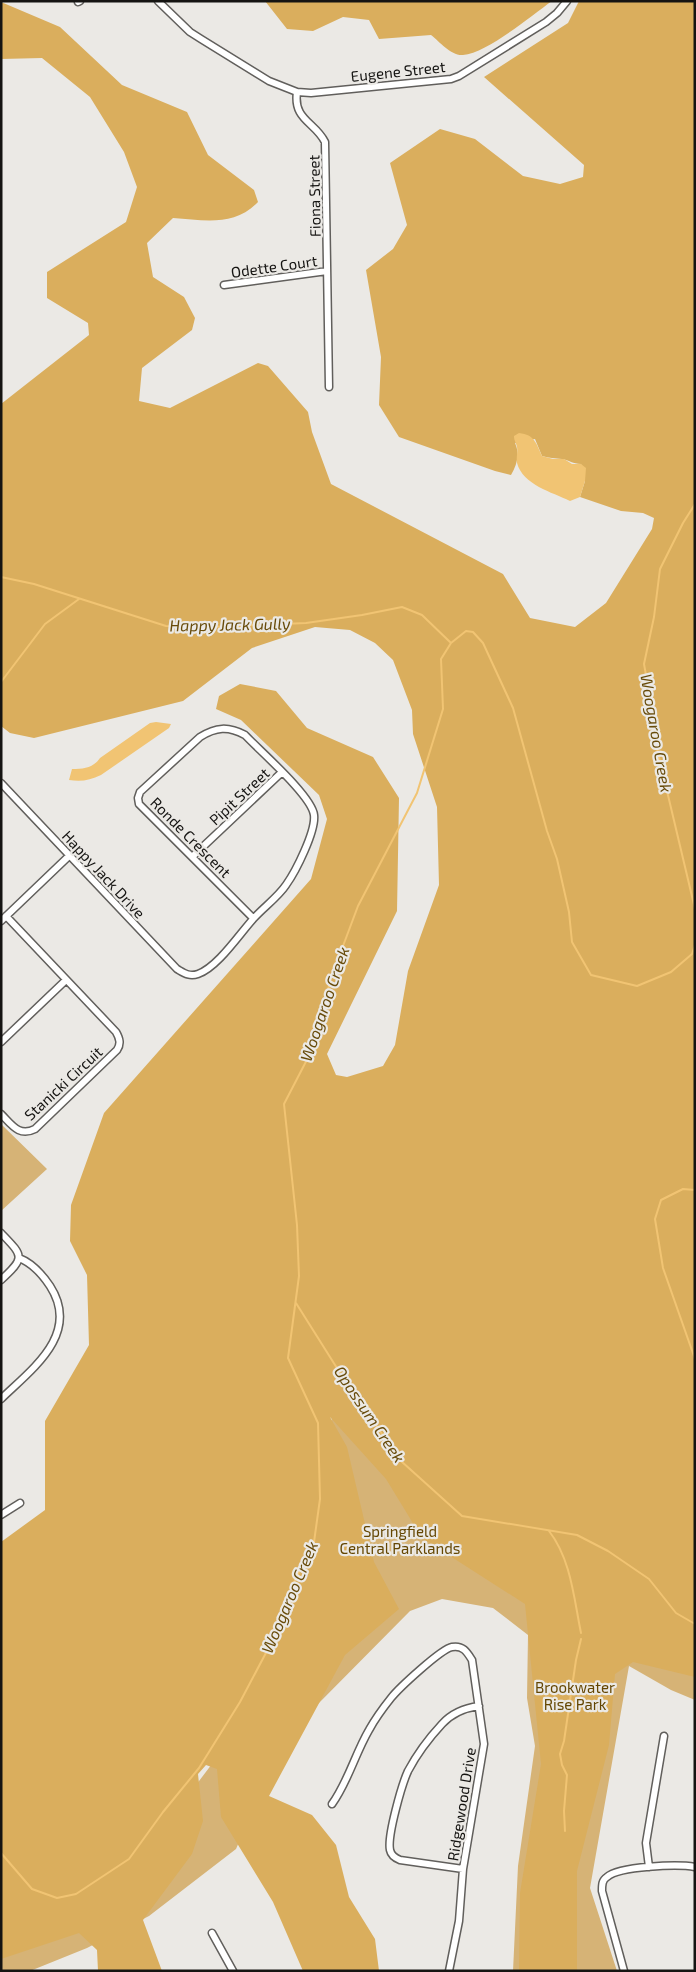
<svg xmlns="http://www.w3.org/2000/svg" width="696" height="1972" font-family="'Exo 2',sans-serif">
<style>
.green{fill:#d6b376}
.forest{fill:#daae5d}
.water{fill:#f1c473}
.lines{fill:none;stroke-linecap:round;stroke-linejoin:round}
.stream{stroke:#f1c473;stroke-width:2}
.street-casing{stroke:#615f5c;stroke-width:9}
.street{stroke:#fff;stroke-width:6}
.labels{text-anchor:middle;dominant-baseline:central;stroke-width:4.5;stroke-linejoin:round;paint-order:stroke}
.street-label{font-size:15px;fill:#151412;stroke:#ebe9e5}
.park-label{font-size:15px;fill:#644602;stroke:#ebe9e5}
.water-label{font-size:16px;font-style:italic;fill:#684b0a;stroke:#ebe9e5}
</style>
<rect width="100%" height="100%" fill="#ebe9e5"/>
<path class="green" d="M 1,1124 L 47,1169 L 1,1211 Z
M 336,1340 L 695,1637 L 695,1700 L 671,1690 L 629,1666 L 590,1888 L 617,1971 L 513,1971 L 518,1866 L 535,1746 L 527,1698 L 528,1635 L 493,1608 L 442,1599 L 410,1611 L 316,1706 L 275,1760 L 236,1849 L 149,1916 L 87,1948 L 30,1971 L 1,1971 L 1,1875 L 174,1814 L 262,1698 L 331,1433 Z"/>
<path class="forest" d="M 265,1 L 552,1 C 531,16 487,53 463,55 C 451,56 440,42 431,35 L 379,39 L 369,20 L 343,17 L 313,31 L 287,29 Z
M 579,1 L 695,1 L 695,1677 L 633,1662 L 615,1674 L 609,1745 L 577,1871 L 577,1971 L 519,1971 L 520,1893 L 541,1764 L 525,1604 L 422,1538 L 386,1479 L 330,1417 L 347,1447 L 374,1562 L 399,1609 L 345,1655 L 269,1796 L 312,1815 L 336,1845 L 349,1897 L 375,1939 L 379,1971 L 303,1971 L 273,1902 L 221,1817 L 217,1769 L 206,1765 L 198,1774 L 203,1821 L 192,1854 L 143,1920 L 162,1971 L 98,1971 L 97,1950 L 79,1933 L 1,1959 L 1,1542 L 45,1510 L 45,1421 L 89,1345 L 87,1275 L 70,1241 L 71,1205 L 104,1113 L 311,879 L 327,819 L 319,795 L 241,720 L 216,709 L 219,696 L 240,684 L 276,691 L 307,728 L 373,757 L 399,798 L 397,911 L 327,1054 L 336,1075 L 347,1077 L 383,1066 L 395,1045 L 408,971 L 439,885 L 437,807 L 413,734 L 412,710 L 393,660 L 375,643 L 350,630 L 315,627 L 252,648 L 183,701 L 34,738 L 10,733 L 1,726 L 1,404 L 89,335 L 88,323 L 47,298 L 47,272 L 126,222 L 137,187 L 124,152 L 90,97 L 42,58 L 1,59 L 1,2 L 60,27 L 122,85 L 187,112 L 208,155 L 254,190 L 258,202 C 234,227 204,220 173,218 L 147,243 L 153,277 L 184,297 L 195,318 L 192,330 L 142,368 L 139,401 L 170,408 L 258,363 L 268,366 L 308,412 L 312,432 L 331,484 L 503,574 L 530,618 L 575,627 L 606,603 L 652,529 L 654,518 L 643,513 L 621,511 L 580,497 L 585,481 L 581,464 C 573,464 569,460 562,459 C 555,458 549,458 542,456 L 535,439 L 515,443 C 520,454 517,465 511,475 L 495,471 L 399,437 L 379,405 L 381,357 L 366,270 L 393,249 L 407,225 L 390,163 L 440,129 L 475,139 L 523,176 L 560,184 L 583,177 L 584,165 L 484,77 L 568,23 Z"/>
<path class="water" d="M 519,433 C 535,435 536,443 542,456 L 553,459 L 564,459 L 572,464 L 581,464 L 586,468 L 585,481 L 580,497 L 570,501 C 552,492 523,485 517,463 C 516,457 518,452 517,447 C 516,442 514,441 514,436 Z
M 156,722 L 171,724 L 169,728 L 101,775 C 90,780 82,782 69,780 L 72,769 C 84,769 93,768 100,758 L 150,723 Z"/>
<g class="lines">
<path class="stream" d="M 695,504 L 683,523 L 660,569 L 654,617 L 644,664 L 651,703 L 653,732 L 695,909
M 1,577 L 34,584 L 166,626 L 211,627 L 306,623 L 362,615 L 402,607 L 422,615 L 451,643
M 1,682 L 45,624 L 79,599
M 695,1190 L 683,1189 L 661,1200 L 655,1219 L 663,1268 L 695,1359
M 296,1303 L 347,1384 L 401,1461 L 462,1516 L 577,1535 L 608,1551 L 649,1579 L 676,1613 L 695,1624
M 549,1531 C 571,1559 574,1599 581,1633
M 565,1831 L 564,1811 L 567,1775 L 562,1765 L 560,1754 L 564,1741 L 576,1660 L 581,1639
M 1,1853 L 32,1889 L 57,1898 L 76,1894 L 129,1859 L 163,1812 L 199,1768 L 240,1702 L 268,1649 L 295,1580 L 314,1542 L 320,1499 L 318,1423 L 288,1358 L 299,1276 L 297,1225 L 284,1104 L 313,1048 L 331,978 L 358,906 L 417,793 L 443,709 L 441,659 L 451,643 L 466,631 L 473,632 L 483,643 L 513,708 L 547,831 L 557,859 L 569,912 L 572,942 L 591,975 L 637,986 L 671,972 L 692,954 L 695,945"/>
<g class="street-casing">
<path id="street" d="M 158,1 L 190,32 L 201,39 L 269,81 L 297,92 C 293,120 315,122 325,142 L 329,387
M 78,2 L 80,1
M 297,92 L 311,93 L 451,79 L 459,76 L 546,22 L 557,13 L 567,1
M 224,285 L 327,271
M 1,783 L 177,969 C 184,973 189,977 198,974 C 218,967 240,933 254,918 C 264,907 278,897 286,885 C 296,871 316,831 314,815 C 312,796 260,751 245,735 C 228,726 216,727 200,737 L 140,792 L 138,798 L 139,804 L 253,918
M 192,857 L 281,773
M 1,921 L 70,855
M 1,1042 L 66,980
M 1,1114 C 12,1125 19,1137 35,1129 L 117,1050 C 121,1044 120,1039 116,1032 L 6,916
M 1,1233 C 23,1256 26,1257 1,1280
M 1,1399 C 32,1369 81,1334 50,1286 C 42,1274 32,1263 19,1258
M 1,1515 L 20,1503
M 332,1804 C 348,1782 355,1754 369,1730 C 375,1719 383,1708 391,1698 C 399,1688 441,1649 452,1647 C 463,1645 467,1652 472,1660 L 484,1744 L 463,1869 L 459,1921 L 449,1971
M 649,1867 L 646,1843 L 664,1736
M 463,1869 L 400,1860 C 395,1858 391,1855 390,1850 C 387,1836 402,1784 408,1771 C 417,1754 429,1738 442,1724 C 452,1713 464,1708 479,1706
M 212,1933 L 233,1971
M 624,1971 L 602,1891 C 602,1885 602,1880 607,1877 C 619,1866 678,1864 695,1867"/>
</g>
<use href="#street" class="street"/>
</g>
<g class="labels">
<g class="street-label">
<text transform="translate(398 71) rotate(-6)">Eugene Street</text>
<text transform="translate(314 196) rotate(-91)">Fiona Street</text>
<text transform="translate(274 266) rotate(-8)">Odette Court</text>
<text transform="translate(239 796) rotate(-43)">Pipit Street</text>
<text transform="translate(191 837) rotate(45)">Ronde Crescent</text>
<text transform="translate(104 874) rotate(47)">Happy Jack Drive</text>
<text transform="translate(63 1083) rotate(-43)">Stanicki Circuit</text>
<text transform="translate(461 1804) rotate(-81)">Ridgewood Drive</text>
</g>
<g class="park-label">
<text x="400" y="1531">Springfield<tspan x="400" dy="17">Central Parklands</tspan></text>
<text x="575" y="1687">Brookwater<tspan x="575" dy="17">Rise Park</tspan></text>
</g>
<g class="water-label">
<text transform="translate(230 624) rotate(-1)">Happy Jack Gully</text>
<text transform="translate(657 733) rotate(80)">Woogaroo Creek</text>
<text transform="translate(324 1004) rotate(-71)">Woogaroo Creek</text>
<text transform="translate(370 1414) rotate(56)">Opossum Creek</text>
<text transform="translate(289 1597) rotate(-67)">Woogaroo Creek</text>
</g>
</g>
<rect width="696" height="1972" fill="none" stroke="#151412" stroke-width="5"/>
</svg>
